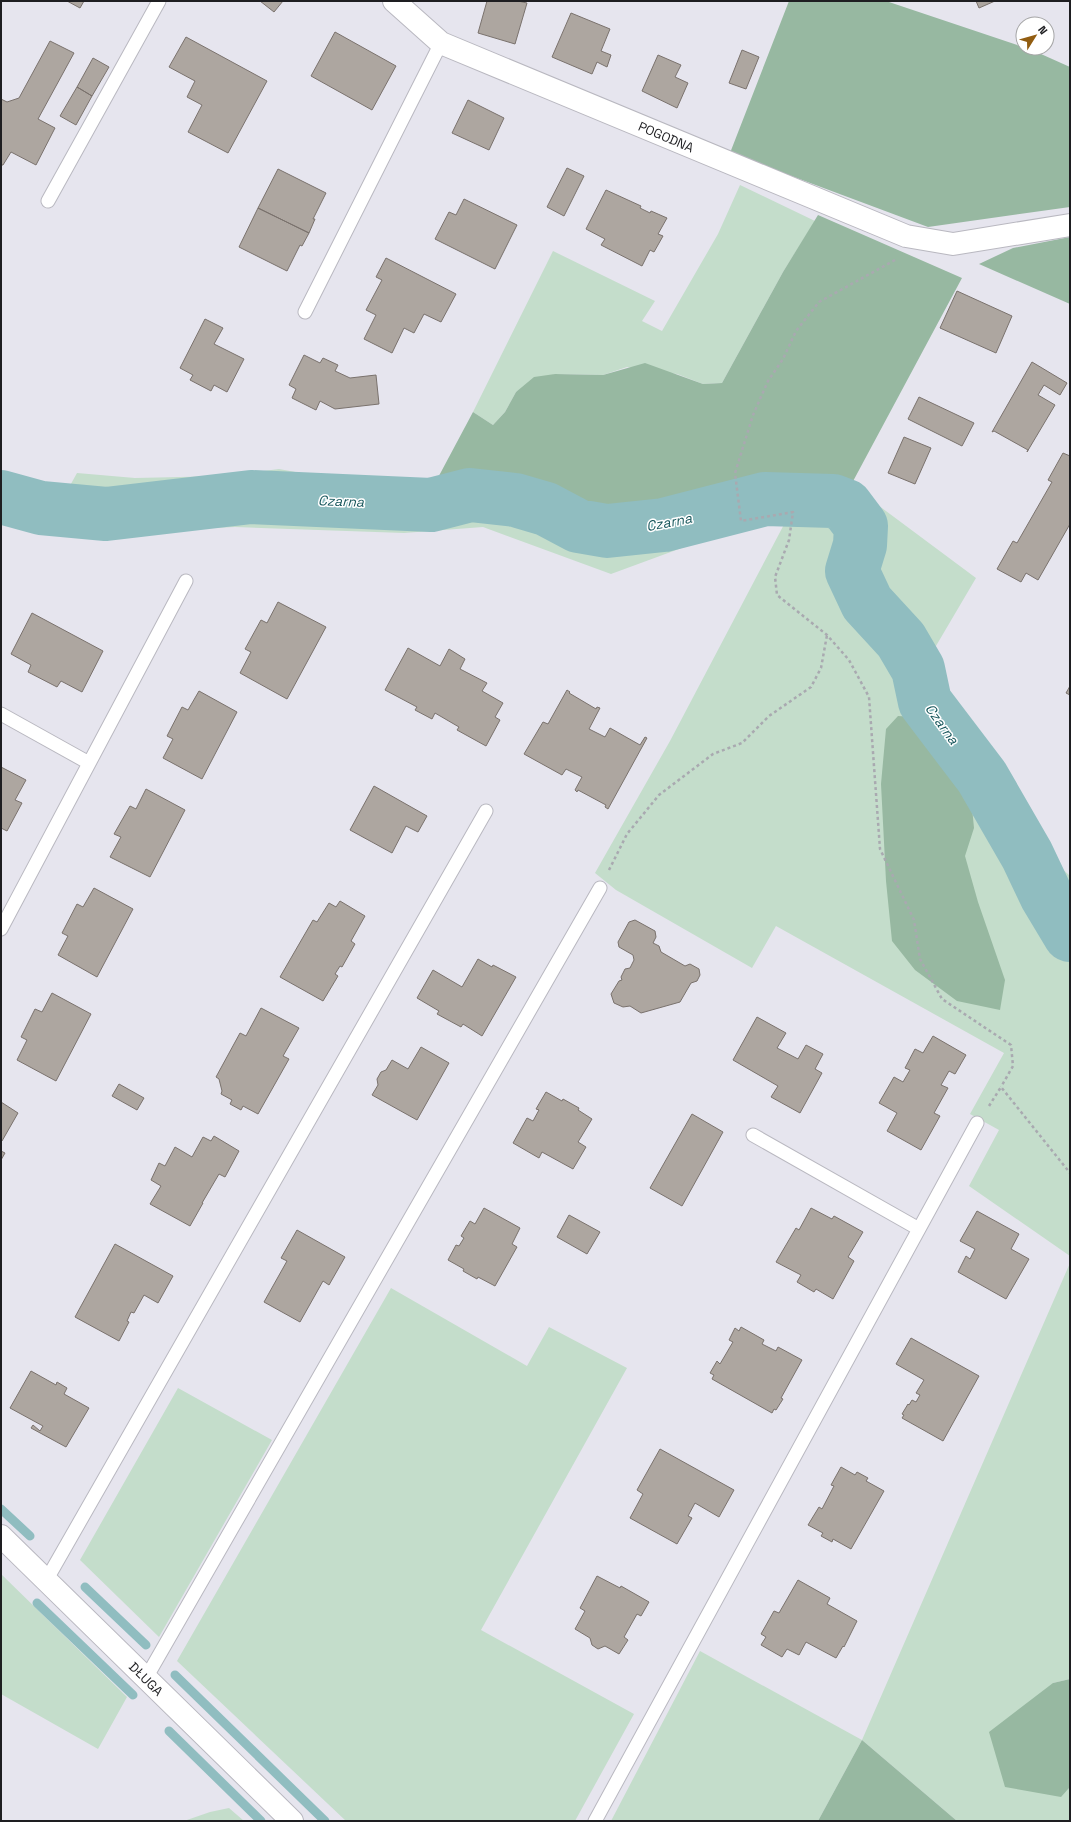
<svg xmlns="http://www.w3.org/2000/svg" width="1071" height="1822" font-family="'Space Grotesk',sans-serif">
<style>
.green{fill:#c4ddcb}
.forest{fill:#97b8a1}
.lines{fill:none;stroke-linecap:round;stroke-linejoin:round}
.stream{stroke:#90bdc0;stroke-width:9}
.river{stroke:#90bdc0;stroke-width:54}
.building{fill:#ada6a0;stroke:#7a726d}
.service-casing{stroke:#b9b8c0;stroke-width:15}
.minor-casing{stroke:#b9b8c0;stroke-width:24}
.path{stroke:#a9a9b0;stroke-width:2.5;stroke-dasharray:3 3;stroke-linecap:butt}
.service{stroke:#fff;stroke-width:13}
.minor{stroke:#fff;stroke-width:22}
.labels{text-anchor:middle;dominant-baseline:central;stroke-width:3;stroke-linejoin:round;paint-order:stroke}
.street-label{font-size:13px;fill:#1e1e21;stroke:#fff}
.water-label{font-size:14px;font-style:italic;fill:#18575c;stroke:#fff}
</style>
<rect width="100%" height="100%" fill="#e6e5ee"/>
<path class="green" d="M 740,185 L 815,221 L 783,272 L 722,383 L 703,384 L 677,374 L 627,367 L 603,375 L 555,374 L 516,392 L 505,412 L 493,425 L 473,412 L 553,251 L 655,301 L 642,321 L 662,331 L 718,234 Z
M 279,469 L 350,482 L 433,487 L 483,477 L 600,521 L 645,516 L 775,475 L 813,484 L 851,485 L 976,578 L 923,668 L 977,751 L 1056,863 L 1070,876 L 1070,1256 L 969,1186 L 999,1130 L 970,1114 L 1004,1053 L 776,926 L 752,968 L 616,890 L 595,873 L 670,741 L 789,515 L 755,521 L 611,574 L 483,527 L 404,533 L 235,527 L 53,535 L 16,514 L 1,517 L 1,482 L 62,500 L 77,473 L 135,478 L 225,476 Z
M 1070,1263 L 1070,1679 L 1053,1683 L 1061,1796 L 1070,1787 L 1070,1821 L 957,1821 L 862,1740 L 818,1821 L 611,1821 L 700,1651 L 862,1740 Z
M 391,1288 L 527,1366 L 549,1327 L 627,1368 L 481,1630 L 634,1714 L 575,1821 L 346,1821 L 177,1661 Z
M 178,1388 L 272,1440 L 159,1637 L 80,1560 Z
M 1,1574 L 127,1697 L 98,1749 L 1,1694 Z
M 229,1808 L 244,1821 L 184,1821 L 210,1812 Z"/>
<path class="forest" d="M 789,1 L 886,1 L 1032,50 L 1070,67 L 1070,207 L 928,227 L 730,153 Z
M 818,215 L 962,278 L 851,485 L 813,484 L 775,475 L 645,516 L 600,521 L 484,477 L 433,487 L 473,412 L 493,425 L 505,412 L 516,392 L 534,377 L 555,374 L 603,375 L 645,363 L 703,384 L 722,383 L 783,272 Z
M 1070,237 L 1070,304 L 979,264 L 1013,248 Z
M 898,716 L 915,717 L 926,723 L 970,787 L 974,828 L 965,856 L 978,902 L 1005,980 L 1000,1010 L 957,1001 L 915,970 L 892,941 L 886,881 L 881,784 L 886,729 Z
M 1070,1679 L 1070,1787 L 1061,1797 L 1005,1787 L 989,1732 L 1053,1683 Z
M 862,1740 L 957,1821 L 818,1821 Z"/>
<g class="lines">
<path class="stream" d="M 1,1509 L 30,1536
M 85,1587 L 146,1645
M 37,1603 L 133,1695
M 175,1675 L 325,1821
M 169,1731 L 261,1821"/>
<path class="river" d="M 1,497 L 41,508 L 106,514 L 251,497 L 431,505 L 470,495 L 515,500 L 546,509 L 578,526 L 607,531 L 664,525 L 765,499 L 833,501 L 846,506 L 861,526 L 860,545 L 852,571 L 867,603 L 901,640 L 918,669 L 925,702 L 982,777 L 1027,855 L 1046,895 L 1070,935"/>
</g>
<path class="building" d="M 67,1 L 84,1 L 80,8 Z
M 260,1 L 283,1 L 274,12 Z
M 487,1 L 518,1 L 527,3 L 515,44 L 478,33 Z
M 976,1 L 995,1 L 979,8 Z
M 571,13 L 610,29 L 601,51 L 611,55 L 607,67 L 597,62 L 592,74 L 552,57 Z
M 335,32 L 396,66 L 372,110 L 311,76 Z
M 186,37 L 267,81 L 228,153 L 188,132 L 202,105 L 187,97 L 195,81 L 169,67 Z
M 50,41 L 74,53 L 38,119 L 55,128 L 36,165 L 11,152 L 3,165 L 1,165 L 1,99 L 7,102 L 19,98 Z
M 742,50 L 759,57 L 746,89 L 729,83 Z
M 658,55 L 681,65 L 675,77 L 688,83 L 677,108 L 642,91 Z
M 93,58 L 109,67 L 92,96 L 77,87 Z
M 77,87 L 92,96 L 76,125 L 60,116 Z
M 468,100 L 504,118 L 489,150 L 452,133 Z
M 567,168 L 584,176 L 564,216 L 547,207 Z
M 278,169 L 326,193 L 313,219 L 315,219 L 309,233 L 258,208 Z
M 606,190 L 641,206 L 640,208 L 650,213 L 651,211 L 667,218 L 658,234 L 663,236 L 654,252 L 650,250 L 642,266 L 601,245 L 605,239 L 586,229 Z
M 464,199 L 517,225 L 495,269 L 435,239 L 449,212 L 456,215 Z
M 258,208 L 309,233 L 302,246 L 300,245 L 287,271 L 239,247 Z
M 386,258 L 456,294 L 441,322 L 424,314 L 414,333 L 404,328 L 392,353 L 364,339 L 376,315 L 366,310 L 382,280 L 376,277 Z
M 957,291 L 1012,316 L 996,353 L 940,328 Z
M 205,319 L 223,328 L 214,344 L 244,359 L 227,392 L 214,385 L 211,391 L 190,380 L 193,375 L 180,368 Z
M 304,355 L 320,363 L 323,358 L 338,365 L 335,371 L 350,378 L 376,375 L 379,404 L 335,409 L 320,401 L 316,410 L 292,398 L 296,389 L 289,385 Z
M 1032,362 L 1067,383 L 1060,395 L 1044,385 L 1038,395 L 1055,405 L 1027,452 L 1028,450 L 994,431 L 992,432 Z
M 919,397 L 974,423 L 962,446 L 908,419 Z
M 904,437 L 931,448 L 915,484 L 888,473 Z
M 1063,453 L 1070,456 L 1070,524 L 1038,580 L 1026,573 L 1021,582 L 997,569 L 1013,541 L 1017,543 L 1052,482 L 1048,480 Z
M 278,602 L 326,627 L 287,699 L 240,673 L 251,652 L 245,649 L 261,620 L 267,623 Z
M 32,613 L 103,651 L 82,692 L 61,681 L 57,687 L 28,672 L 31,665 L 11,654 Z
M 408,648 L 440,666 L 449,649 L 465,659 L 460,669 L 487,683 L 482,691 L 503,703 L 495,717 L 500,720 L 486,746 L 457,730 L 459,727 L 435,713 L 432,719 L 415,710 L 417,707 L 385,690 Z
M 1070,686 L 1070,695 L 1066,693 Z
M 567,690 L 570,692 L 569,693 L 596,709 L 597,707 L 600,708 L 589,729 L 605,737 L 610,728 L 640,745 L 645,737 L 647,738 L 608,809 L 605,807 L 606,805 L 578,790 L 577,792 L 575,790 L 582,777 L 566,769 L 562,775 L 524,754 L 543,722 L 548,724 Z
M 199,691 L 237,712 L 202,779 L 163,758 L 173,739 L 167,736 L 182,707 L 188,710 Z
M 1,767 L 26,780 L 15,800 L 22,803 L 7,831 L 1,828 Z
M 374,786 L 427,816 L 418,832 L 406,826 L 392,853 L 350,830 Z
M 146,789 L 185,810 L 150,877 L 110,857 L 121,837 L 114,834 L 130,806 L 136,809 Z
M 94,888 L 133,909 L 97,977 L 58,955 L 68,936 L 62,933 L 77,904 L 83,907 Z
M 340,901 L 365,916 L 351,941 L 355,944 L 342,967 L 340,966 L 335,974 L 338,976 L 323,1001 L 280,977 L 313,920 L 317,922 L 329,903 L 336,907 Z
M 635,920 L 655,931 L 656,937 L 653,943 L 659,946 L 661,952 L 685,966 L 690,964 L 699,969 L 700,975 L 697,981 L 691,983 L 680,1002 L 641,1013 L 630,1006 L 623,1007 L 614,1003 L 611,994 L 619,981 L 622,980 L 621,977 L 625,969 L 630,968 L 634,960 L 633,955 L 619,947 L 618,942 L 629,922 Z
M 478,959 L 492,967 L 493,965 L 516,977 L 482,1036 L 463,1024 L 461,1027 L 437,1014 L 439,1011 L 417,998 L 433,970 L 462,987 Z
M 52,993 L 91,1014 L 56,1081 L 17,1060 L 27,1040 L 21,1037 L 35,1009 L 42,1012 Z
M 261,1008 L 299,1028 L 283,1056 L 289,1059 L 258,1114 L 243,1106 L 241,1110 L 230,1104 L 232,1100 L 221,1094 L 222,1091 L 219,1079 L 216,1077 L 240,1033 L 246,1036 Z
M 757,1017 L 786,1033 L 777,1048 L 798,1059 L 806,1045 L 823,1054 L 815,1069 L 822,1073 L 800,1113 L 771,1097 L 778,1086 L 733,1060 Z
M 933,1036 L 966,1055 L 955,1074 L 949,1071 L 941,1085 L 948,1088 L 934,1113 L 940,1116 L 921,1150 L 887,1131 L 897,1113 L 879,1103 L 894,1077 L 903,1082 L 910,1070 L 905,1068 L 915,1049 L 923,1053 Z
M 421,1047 L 449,1063 L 417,1120 L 372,1095 L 378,1085 L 377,1079 L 381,1072 L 386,1070 L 392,1060 L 408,1069 Z
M 119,1084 L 144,1098 L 137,1110 L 112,1096 Z
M 546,1092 L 562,1101 L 563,1099 L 579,1108 L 578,1110 L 592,1119 L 578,1142 L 586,1147 L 573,1169 L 542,1152 L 539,1158 L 513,1143 L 527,1118 L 533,1121 L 539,1110 L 536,1109 Z
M 1,1102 L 18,1113 L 2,1141 L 1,1140 Z
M 692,1114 L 723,1132 L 682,1206 L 650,1188 Z
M 214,1136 L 239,1151 L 225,1177 L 219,1174 L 202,1203 L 203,1203 L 190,1226 L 150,1204 L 161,1186 L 151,1180 L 159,1163 L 165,1166 L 175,1147 L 192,1157 L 203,1137 L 211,1141 Z
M 1,1151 L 5,1153 L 1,1160 Z
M 484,1208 L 520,1228 L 512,1244 L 517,1247 L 495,1286 L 478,1277 L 477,1279 L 463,1271 L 464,1269 L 448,1260 L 456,1245 L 459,1246 L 464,1238 L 461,1236 L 470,1221 L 475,1224 Z
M 811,1208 L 832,1219 L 834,1216 L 863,1232 L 848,1257 L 854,1261 L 833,1299 L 816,1289 L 814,1292 L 797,1282 L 801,1275 L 776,1262 L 796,1228 L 799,1230 Z
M 977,1211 L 1019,1234 L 1011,1249 L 1029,1259 L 1006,1299 L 958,1272 L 966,1256 L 970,1259 L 975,1249 L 960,1241 Z
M 569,1215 L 600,1232 L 587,1254 L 557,1237 Z
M 297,1230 L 345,1257 L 329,1285 L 323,1281 L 300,1322 L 264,1302 L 287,1261 L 281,1258 Z
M 115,1244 L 173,1276 L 158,1303 L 144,1295 L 134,1313 L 131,1312 L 127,1321 L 129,1322 L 119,1341 L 75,1317 Z
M 741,1327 L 764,1340 L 762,1344 L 776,1351 L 778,1347 L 802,1360 L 781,1398 L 783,1399 L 776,1410 L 774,1409 L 772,1413 L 712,1379 L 714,1375 L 710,1373 L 717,1361 L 720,1364 L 733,1342 L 729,1340 L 735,1328 L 739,1331 Z
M 911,1338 L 979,1376 L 943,1441 L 902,1418 L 904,1415 L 902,1414 L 908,1404 L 909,1405 L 912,1400 L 916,1402 L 920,1395 L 916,1393 L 924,1380 L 896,1364 Z
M 31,1371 L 56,1385 L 57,1382 L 67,1388 L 64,1394 L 89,1408 L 66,1447 L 31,1428 L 33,1425 L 40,1431 L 43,1426 L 10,1408 Z
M 660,1449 L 734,1490 L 719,1517 L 695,1503 L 688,1516 L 692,1518 L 677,1544 L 630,1518 L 643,1494 L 637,1490 Z
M 841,1467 L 855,1475 L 857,1472 L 868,1478 L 866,1481 L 884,1491 L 851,1549 L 833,1539 L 832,1542 L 821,1536 L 823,1533 L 808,1525 L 819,1507 L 822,1509 L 834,1486 L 831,1485 Z
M 597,1576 L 620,1588 L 621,1586 L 649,1602 L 641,1616 L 637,1614 L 624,1637 L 628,1640 L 619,1654 L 605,1646 L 598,1649 L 592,1645 L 590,1638 L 575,1629 L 585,1611 L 580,1608 Z
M 798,1580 L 830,1598 L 827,1604 L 857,1621 L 844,1647 L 843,1646 L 836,1658 L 806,1642 L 799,1655 L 787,1649 L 782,1657 L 761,1645 L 766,1637 L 761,1634 L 774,1611 L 779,1613 Z"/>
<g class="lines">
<g class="service-casing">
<path id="service" d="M 48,201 L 159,1
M 305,312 L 441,43
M 1,714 L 89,763
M 1,929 L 186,581
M 753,1135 L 919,1229
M 47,1579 L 486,811
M 146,1678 L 600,888
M 595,1821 L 977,1123"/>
</g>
<g class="minor-casing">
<path id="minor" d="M 394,1 L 441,43 L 906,236 L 953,244 L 1070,225
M 1,1536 L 292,1821"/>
</g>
<path class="path" d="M 895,260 L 819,302 L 796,331 L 783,359 L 768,381 L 753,415 L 735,473 L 741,521 L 793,512 L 789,540 L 775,577 L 777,595 L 827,635 L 849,660 L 869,697 L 880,849 L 914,920 L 920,959 L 942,999 L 1011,1045 L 1013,1066 L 1001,1087
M 609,870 L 627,834 L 659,795 L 713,754 L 742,743 L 769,716 L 811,687 L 821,668 L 827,635
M 989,1106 L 1001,1087 L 1070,1173"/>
<use href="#service" class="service"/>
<use href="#minor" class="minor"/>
</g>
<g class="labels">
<g class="street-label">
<text transform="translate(666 137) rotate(23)">POGODNA</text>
<text transform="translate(146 1679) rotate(45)">DŁUGA</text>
</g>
<g class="water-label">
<text transform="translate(341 501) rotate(2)">Czarna</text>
<text transform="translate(669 522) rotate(-11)">Czarna</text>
<text transform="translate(942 724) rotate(54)">Czarna</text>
</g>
</g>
<rect width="1071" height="1822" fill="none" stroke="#1e1e21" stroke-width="4"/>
<g transform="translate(1035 36) rotate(53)"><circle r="19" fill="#ffffff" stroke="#a5a5a6"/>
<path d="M0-3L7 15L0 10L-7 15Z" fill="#925d11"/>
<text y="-6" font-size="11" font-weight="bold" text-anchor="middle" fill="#1e1e21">N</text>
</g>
</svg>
